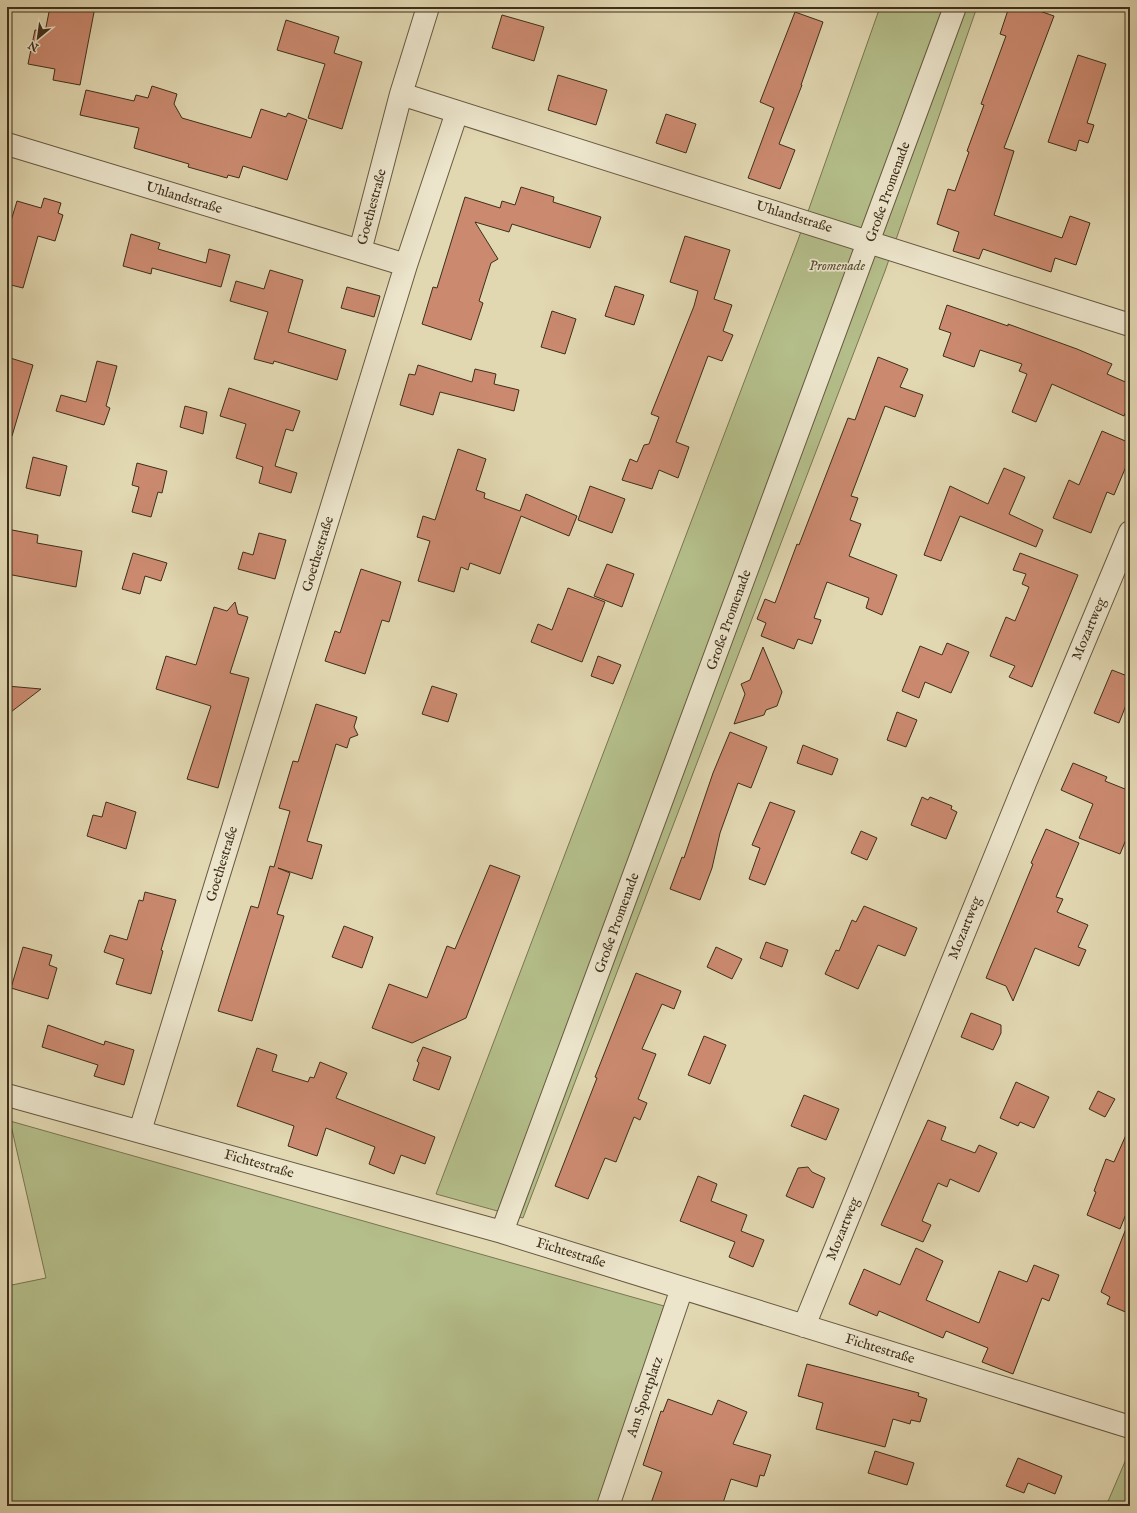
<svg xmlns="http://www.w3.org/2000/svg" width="1137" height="1513" font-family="'IM FELL English',serif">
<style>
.green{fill:#b4be8a;stroke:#797652}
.building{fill:#cb8a70;stroke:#3e2f1a}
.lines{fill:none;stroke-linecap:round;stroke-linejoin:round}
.minor-casing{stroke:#675940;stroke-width:24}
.minor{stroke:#ece5cc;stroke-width:22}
.labels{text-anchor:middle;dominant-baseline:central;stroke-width:3.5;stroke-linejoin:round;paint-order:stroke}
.street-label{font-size:14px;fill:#3e2f1a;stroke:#ece5cc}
.park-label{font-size:14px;font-style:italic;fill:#564c30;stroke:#ece5cc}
</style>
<rect width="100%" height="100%" fill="#e1d7b1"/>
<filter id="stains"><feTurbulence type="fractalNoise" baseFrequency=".005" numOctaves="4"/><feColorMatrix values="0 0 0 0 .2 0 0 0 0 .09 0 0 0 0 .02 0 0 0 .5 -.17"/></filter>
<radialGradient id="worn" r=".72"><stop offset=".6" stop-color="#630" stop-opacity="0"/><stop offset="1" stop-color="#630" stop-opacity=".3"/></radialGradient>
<path class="green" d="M 880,7 L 977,7 L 885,271 L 523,1218 L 436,1194 L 798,240 Z
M 10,1121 L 664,1306 L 597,1506 L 7,1506 L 7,1286 L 46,1278 Z
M 1130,1450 L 1130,1506 L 1106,1506 Z"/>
<path class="building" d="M 50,7 L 95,7 L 80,85 L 53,80 L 55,69 L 28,64 L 35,30 L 45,32 Z
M 1009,7 L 1028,7 L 1054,16 L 1004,148 L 1014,151 L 994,215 L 1062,238 L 1070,216 L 1090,223 L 1076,265 L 1055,258 L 1051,272 L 983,249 L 979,259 L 953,251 L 959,232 L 937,224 L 948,189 L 955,191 L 969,152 L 967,151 L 984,105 L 981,104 L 1006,36 L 1000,34 Z
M 795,12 L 823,22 L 801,85 L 802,85 L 779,144 L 795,150 L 780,189 L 748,178 L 774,108 L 760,102 Z
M 502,15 L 544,27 L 534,61 L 492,48 Z
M 286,20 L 339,37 L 334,53 L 362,62 L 342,129 L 308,118 L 325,64 L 277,50 Z
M 1078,55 L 1106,64 L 1087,123 L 1094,125 L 1088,143 L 1079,140 L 1076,151 L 1048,142 Z
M 558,75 L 607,90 L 596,125 L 548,110 Z
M 152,86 L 177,94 L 174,104 L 182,118 L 251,138 L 261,109 L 286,117 L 288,113 L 307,120 L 287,180 L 243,166 L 239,178 L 228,175 L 227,178 L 188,167 L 189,164 L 134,148 L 139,128 L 80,115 L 86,90 L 134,101 L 136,95 L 148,98 Z
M 666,114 L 696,124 L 686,153 L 656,143 Z
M 521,187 L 554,197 L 553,202 L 601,217 L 590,248 L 512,224 L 509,232 L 475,222 L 498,259 L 491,263 L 479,301 L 483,303 L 471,340 L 422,324 L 433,287 L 437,288 L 465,197 L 500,208 L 502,201 L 515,205 Z
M 44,198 L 61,203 L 58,213 L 63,215 L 55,241 L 38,236 L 23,288 L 7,284 L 7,234 L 17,201 L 41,208 Z
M 131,234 L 160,243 L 158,249 L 206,263 L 209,249 L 230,255 L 221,287 L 152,268 L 151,274 L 123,266 Z
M 685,236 L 730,250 L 714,299 L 732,305 L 723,331 L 733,335 L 722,361 L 708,356 L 676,442 L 689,447 L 678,478 L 659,470 L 652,489 L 622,480 L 630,459 L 637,462 L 644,445 L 649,444 L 659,417 L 651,414 L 694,306 L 698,291 L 670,282 Z
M 270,270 L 303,280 L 288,332 L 346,350 L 337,380 L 274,361 L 273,364 L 254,359 L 268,312 L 230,301 L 236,281 L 264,289 Z
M 615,286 L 644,295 L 634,325 L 605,316 Z
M 347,287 L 380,296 L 374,317 L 341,308 Z
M 947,305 L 1008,326 L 1008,324 L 1077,349 L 1112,364 L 1107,374 L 1130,384 L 1130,401 L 1124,416 L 1052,384 L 1036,422 L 1012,412 L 1027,374 L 1019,371 L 1022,364 L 980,350 L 974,367 L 943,356 L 951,333 L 939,329 Z
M 552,311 L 576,319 L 565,354 L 541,347 Z
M 7,357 L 33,365 L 12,436 L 7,435 Z
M 878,357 L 908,369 L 900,387 L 923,395 L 915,417 L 885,406 L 851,496 L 858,498 L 850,520 L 861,524 L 849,556 L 897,575 L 882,615 L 866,608 L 869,598 L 827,582 L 814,618 L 821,620 L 812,644 L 798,639 L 794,649 L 761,636 L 766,623 L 757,619 L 765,599 L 775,603 L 797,544 L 799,545 L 848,418 L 855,420 Z
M 97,361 L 117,366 L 106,406 L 110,408 L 104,425 L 56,411 L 61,395 L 86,402 Z
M 418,365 L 472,382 L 475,369 L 496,374 L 494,384 L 519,390 L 514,411 L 440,392 L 433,415 L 400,405 L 409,374 L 415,375 Z
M 229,388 L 300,411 L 293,431 L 286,429 L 275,466 L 297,473 L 291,493 L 259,483 L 263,467 L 236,458 L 246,424 L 220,416 Z
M 185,406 L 207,412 L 203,434 L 180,427 Z
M 1102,431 L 1130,443 L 1130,457 L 1114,495 L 1107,492 L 1091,533 L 1053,518 L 1069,480 L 1079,485 Z
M 458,449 L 486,459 L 476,490 L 485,493 L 484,498 L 520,511 L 526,494 L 577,516 L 569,536 L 521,516 L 500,574 L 470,563 L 468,570 L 461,567 L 454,592 L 418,581 L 430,541 L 417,537 L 423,516 L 435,520 Z
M 33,457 L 67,466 L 60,496 L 26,488 Z
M 137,463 L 167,471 L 162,493 L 158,492 L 151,517 L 132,512 L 139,487 L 132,485 Z
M 1004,468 L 1025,477 L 1009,514 L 1043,530 L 1036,547 L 960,516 L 941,561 L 924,555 L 950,486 L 988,504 Z
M 590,486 L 625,499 L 612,533 L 578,520 Z
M 7,529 L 38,535 L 37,543 L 82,551 L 76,587 L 7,574 Z
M 259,533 L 286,540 L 275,579 L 238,569 L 243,552 L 253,555 Z
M 133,553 L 167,563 L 161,581 L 145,576 L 140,594 L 122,589 Z
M 1020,553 L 1078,575 L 1032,687 L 1009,677 L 1015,666 L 990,656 L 1006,617 L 1015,621 L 1029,587 L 1022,584 L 1026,574 L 1013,570 Z
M 607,564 L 634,574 L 622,607 L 594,596 Z
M 361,569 L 401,582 L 389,622 L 382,620 L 365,674 L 325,661 L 335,631 L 340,633 Z
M 568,588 L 605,602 L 582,662 L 531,642 L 538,624 L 552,630 Z
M 235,602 L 238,614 L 248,617 L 230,673 L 249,678 L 218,788 L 187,779 L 211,706 L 156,689 L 166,656 L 196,665 L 214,607 L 227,611 Z
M 947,643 L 969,652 L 951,693 L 925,682 L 919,698 L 902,691 L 920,646 L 942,655 Z
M 763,647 L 782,692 L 777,706 L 766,710 L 764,715 L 734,724 L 745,694 L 741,684 L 750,680 Z
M 598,656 L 621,665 L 613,684 L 591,676 Z
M 1112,670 L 1130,677 L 1130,695 L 1119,723 L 1094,713 Z
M 7,686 L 41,689 L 7,715 Z
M 432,686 L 457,694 L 448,722 L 422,714 Z
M 316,704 L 357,717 L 354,727 L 358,735 L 350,738 L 347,748 L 336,744 L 307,841 L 322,845 L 312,879 L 278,868 L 290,873 L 277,914 L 284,916 L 252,1021 L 218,1011 L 251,906 L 258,908 L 270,866 L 274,867 L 290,811 L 279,808 L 293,761 L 298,762 Z
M 897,712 L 917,720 L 906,747 L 887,740 Z
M 730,732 L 767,747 L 751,788 L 738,783 L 720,833 L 712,868 L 700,900 L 670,889 L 682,857 L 684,858 L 713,773 Z
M 803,745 L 838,759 L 832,775 L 797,763 Z
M 1073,763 L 1107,777 L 1105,781 L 1130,791 L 1130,830 L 1120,854 L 1079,838 L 1093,804 L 1061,790 Z
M 922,797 L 928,800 L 930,797 L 952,806 L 951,809 L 957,812 L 946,839 L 911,825 Z
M 106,802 L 136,812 L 126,849 L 87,836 L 93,815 L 102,817 Z
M 770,802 L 795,811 L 765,885 L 749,879 L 760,848 L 752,845 Z
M 1046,829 L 1079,843 L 1056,897 L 1063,899 L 1057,912 L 1088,925 L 1078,947 L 1086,950 L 1079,966 L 1035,948 L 1013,1001 L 1006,986 L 986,978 L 1033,864 L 1031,863 Z
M 861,831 L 877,838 L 867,860 L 851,853 Z
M 490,865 L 520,876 L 466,1018 L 412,1043 L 372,1028 L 389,984 L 427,998 L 447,946 L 455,949 Z
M 145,892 L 176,900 L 161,950 L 163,951 L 151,994 L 116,984 L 124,959 L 104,952 L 110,935 L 127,940 L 139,900 L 143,901 Z
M 864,906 L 917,928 L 905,956 L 878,945 L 858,989 L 825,974 L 836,950 L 839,951 L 852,920 L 856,922 Z
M 344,926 L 373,937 L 362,968 L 332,957 Z
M 766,942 L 788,950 L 782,967 L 760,958 Z
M 23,947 L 52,955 L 49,965 L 57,968 L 48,999 L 11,988 Z
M 716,947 L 742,959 L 732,979 L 707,967 Z
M 636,973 L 681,991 L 674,1009 L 662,1004 L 642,1049 L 656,1054 L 638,1099 L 647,1103 L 640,1120 L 634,1117 L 616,1162 L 605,1158 L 588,1199 L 555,1186 L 597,1078 L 595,1077 Z
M 971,1013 L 1001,1025 L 1001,1033 L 993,1050 L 961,1037 Z
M 48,1025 L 104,1045 L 105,1041 L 134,1050 L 124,1085 L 94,1076 L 98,1065 L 42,1047 Z
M 704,1036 L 726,1045 L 710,1084 L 688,1075 Z
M 423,1047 L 451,1057 L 439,1090 L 413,1080 L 419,1063 L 417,1061 Z
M 257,1048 L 277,1055 L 272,1071 L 308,1082 L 310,1077 L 314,1078 L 320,1062 L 347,1073 L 336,1098 L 435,1137 L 425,1164 L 401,1155 L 394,1174 L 369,1164 L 375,1147 L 326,1128 L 317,1156 L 288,1146 L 294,1126 L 237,1106 Z
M 1016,1082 L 1049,1097 L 1034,1128 L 1020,1122 L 1018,1126 L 1000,1118 Z
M 1098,1091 L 1115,1099 L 1105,1117 L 1089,1109 Z
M 804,1095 L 839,1109 L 826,1140 L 791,1126 Z
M 928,1120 L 946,1127 L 941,1140 L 975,1153 L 979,1145 L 997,1153 L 979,1192 L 950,1179 L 947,1187 L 938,1183 L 922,1221 L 931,1225 L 923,1242 L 881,1225 Z
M 1130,1126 L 1130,1204 L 1120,1229 L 1087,1215 L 1096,1192 L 1094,1191 L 1106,1159 L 1114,1162 Z
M 808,1167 L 812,1172 L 825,1178 L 813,1208 L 786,1196 L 798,1168 Z
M 698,1176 L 717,1184 L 711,1201 L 747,1215 L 741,1231 L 764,1240 L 753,1267 L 729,1257 L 735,1242 L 680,1221 Z
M 1129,1221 L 1130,1221 L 1130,1314 L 1107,1304 L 1110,1297 L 1101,1292 Z
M 916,1248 L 943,1261 L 926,1300 L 979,1323 L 999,1271 L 1027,1282 L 1034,1265 L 1059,1275 L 1049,1301 L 1042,1298 L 1013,1374 L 982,1362 L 988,1348 L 946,1331 L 943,1338 L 879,1311 L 877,1316 L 849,1304 L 864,1269 L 900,1285 Z
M 807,1364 L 919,1393 L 918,1396 L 927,1399 L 920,1422 L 911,1420 L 910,1424 L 893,1419 L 885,1447 L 816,1429 L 823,1403 L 798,1396 Z
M 668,1399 L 712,1415 L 718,1400 L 747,1412 L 733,1444 L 771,1455 L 764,1476 L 760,1475 L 757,1487 L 731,1479 L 722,1506 L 650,1506 L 662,1472 L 643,1465 L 661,1411 L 663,1412 Z
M 875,1451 L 914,1463 L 907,1485 L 868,1473 Z
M 1018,1458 L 1062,1476 L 1055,1494 L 1028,1483 L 1024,1493 L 1006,1486 Z"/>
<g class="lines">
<g class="minor-casing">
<path id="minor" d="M 401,94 L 1130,325
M 7,144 L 360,251
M 406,265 L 457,112
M 7,1095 L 502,1232 L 1130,1427
M 140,1131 L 406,265 L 360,251 L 401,94 L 428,7
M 502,1232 L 955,7
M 804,1326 L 1025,783 L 1130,532
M 608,1506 L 682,1288"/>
</g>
<use href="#minor" class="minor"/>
</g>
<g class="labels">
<g class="street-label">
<text transform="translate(888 192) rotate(-70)">Große Promenade</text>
<text transform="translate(184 198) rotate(17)">Uhlandstraße</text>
<text transform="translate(372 207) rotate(-75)">Goethestraße</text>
<text transform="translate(794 217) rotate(17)">Uhlandstraße</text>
<text transform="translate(318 554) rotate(-73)">Goethestraße</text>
<text transform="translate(729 620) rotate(-70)">Große Promenade</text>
<text transform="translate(1089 629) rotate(-67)">Mozartweg</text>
<text transform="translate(222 864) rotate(-73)">Goethestraße</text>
<text transform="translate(617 923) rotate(-70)">Große Promenade</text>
<text transform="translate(965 928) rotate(-68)">Mozartweg</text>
<text transform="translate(259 1164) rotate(16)">Fichtestraße</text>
<text transform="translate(843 1229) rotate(-68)">Mozartweg</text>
<text transform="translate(571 1253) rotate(17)">Fichtestraße</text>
<text transform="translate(880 1349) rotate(17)">Fichtestraße</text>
<text transform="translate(645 1397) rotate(-71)">Am Sportplatz</text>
</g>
<g class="park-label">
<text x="837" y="266">Promenade</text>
</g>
</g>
<rect width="1137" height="1513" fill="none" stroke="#e1d7b1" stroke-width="24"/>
<rect x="8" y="8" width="1121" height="1497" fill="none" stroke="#3e2f1a" stroke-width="2"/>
<rect x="12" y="12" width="1113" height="1489" fill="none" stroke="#3e2f1a"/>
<g transform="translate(38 38) rotate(209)" stroke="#ece5cc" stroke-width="3" paint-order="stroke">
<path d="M0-3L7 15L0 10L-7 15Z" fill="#3e2f1a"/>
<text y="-6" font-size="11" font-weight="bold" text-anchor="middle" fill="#3e2f1a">N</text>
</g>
<rect width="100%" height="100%" filter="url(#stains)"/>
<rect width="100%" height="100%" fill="url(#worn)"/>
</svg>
